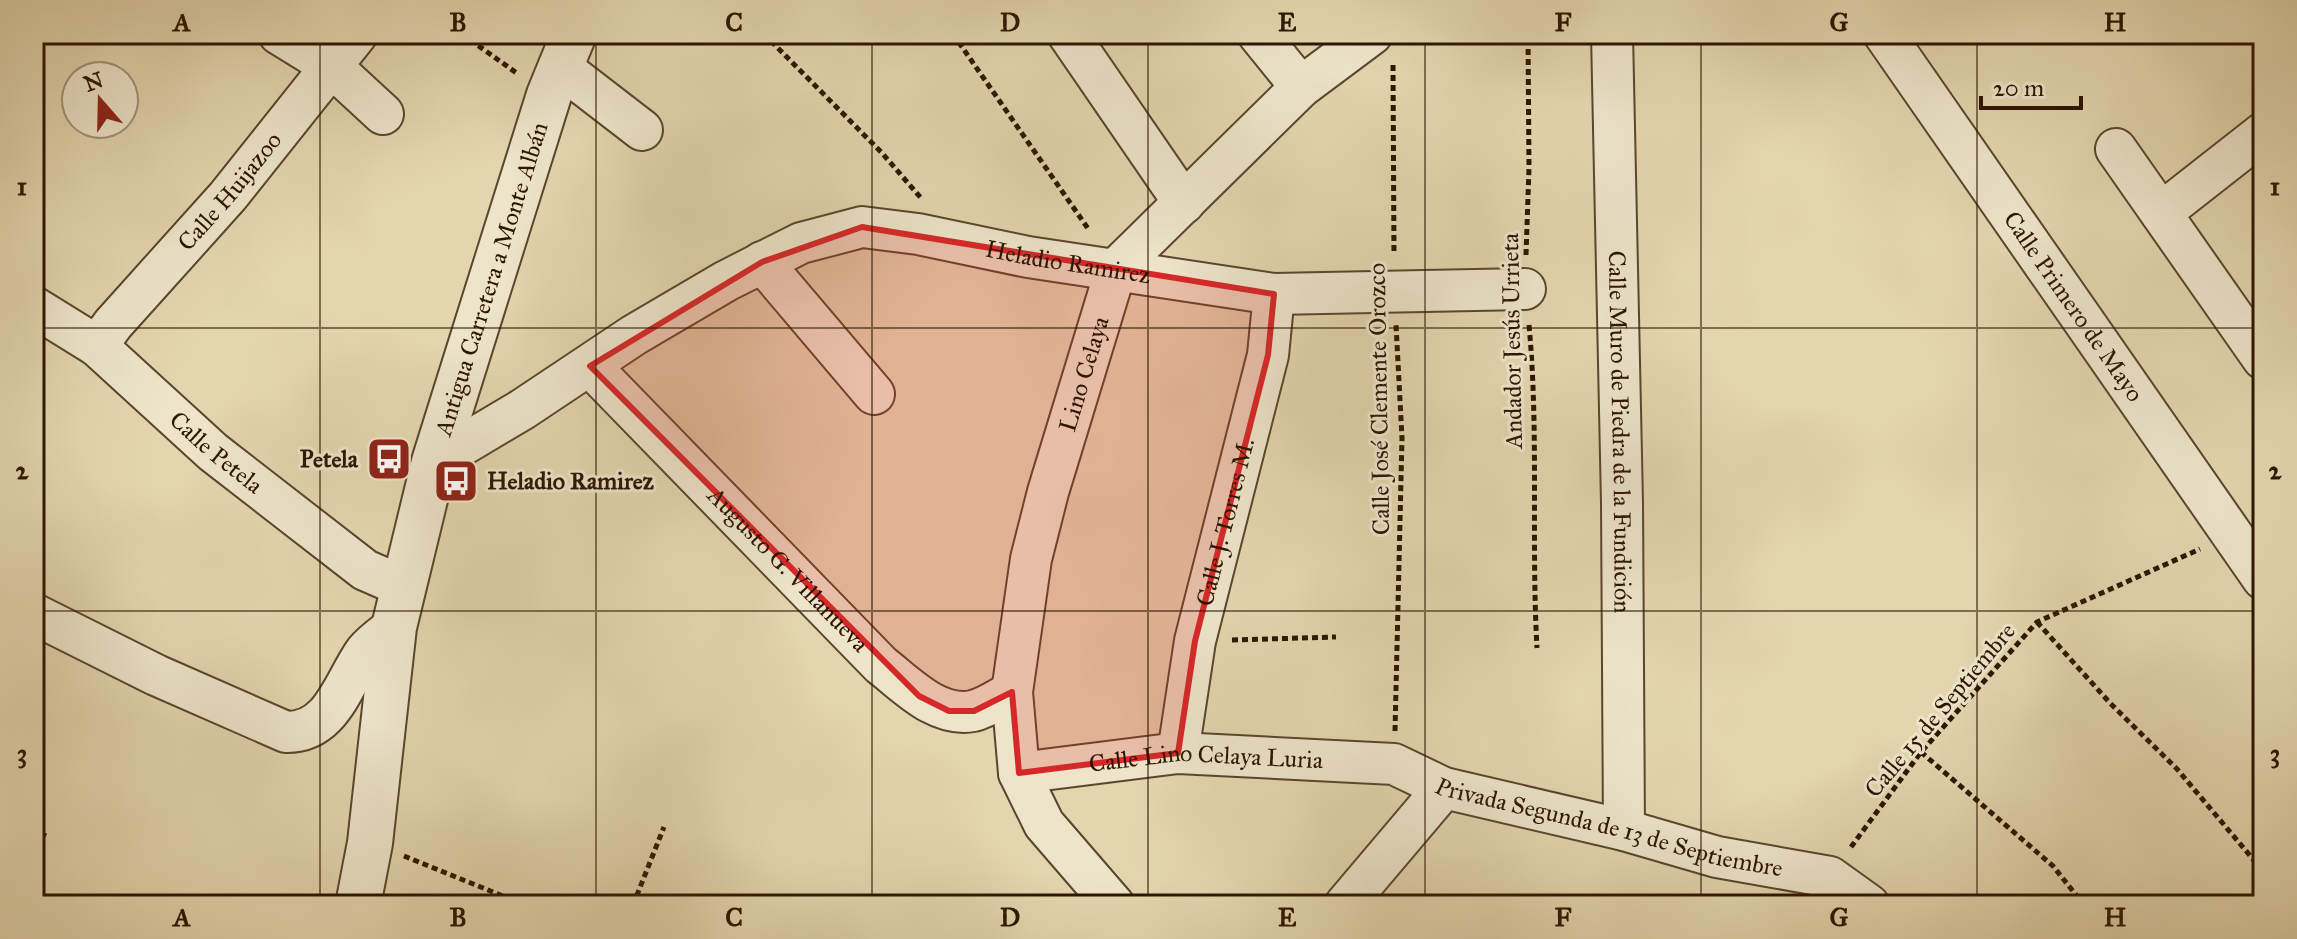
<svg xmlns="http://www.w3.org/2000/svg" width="2297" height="939" font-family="'IM FELL Great Primer',serif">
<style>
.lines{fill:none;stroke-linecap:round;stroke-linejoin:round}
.minor-casing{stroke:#5a462d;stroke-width:44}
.tertiary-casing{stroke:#5a462d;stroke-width:48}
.path{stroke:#2d1602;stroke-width:5;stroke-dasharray:6 4;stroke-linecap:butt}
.minor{stroke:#ede4ca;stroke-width:40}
.tertiary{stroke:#ede4ca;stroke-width:44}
.marked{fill:#d62828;fill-opacity:0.2;stroke:#d62828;stroke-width:6;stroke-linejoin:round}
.grid{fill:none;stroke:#2d1602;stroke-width:2;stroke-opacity:0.55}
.labels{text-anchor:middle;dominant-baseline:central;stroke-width:6;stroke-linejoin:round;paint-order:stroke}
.street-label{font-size:24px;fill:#2d1602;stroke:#ede4ca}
.poi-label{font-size:24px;font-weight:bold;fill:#2d1602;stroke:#ede4ca;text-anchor:end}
.neatline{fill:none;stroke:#2d1602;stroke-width:3}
.grid-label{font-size:26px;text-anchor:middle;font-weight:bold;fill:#2d1602}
</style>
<rect width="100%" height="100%" fill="#e3d5ae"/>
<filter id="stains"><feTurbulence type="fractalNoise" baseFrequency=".0025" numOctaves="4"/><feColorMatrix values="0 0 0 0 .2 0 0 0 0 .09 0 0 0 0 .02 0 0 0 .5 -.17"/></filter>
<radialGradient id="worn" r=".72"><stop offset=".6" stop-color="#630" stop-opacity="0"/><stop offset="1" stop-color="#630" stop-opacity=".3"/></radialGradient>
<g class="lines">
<g class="minor-casing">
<g id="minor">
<path d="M 279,34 L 331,66 L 383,114"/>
<path d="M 1068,34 L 1184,203"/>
<path d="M 1258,34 L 1301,87"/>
<path id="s1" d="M 1612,34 L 1622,503 L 1624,830"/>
<path id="s2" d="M 1884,34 L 2263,579"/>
<path d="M 559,66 L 642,130"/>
<path d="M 2116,149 L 2263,359"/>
<path d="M 2161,213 L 2263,133"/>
<path d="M 762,262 L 874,394"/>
<path id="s3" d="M 34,307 L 97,346 L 213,452 L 365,570 L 404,587"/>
<path id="s4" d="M 97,346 L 113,324 L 228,196 L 357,34"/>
<path id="s5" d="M 590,366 L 881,665 C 907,685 937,718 973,711 C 986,708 1000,698 1012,692"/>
<path id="s6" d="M 434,462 L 523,409 L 634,335 L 726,281 L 801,243 L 862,227 L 918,234 L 1028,257 L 1274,294 L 1525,289"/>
<path d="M 34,614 L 156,675 L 286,732 C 332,733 343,683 365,652 C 373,642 385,634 394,627"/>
<path id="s7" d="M 1178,753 L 1195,641 L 1268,355 L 1274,294"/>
<path id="s8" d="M 1019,773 L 1178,753 L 1394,764 L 1444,788 L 1624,830 L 1717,857 L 1830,877 L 1869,905"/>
<path id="s9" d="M 1114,905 L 1044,824 L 1019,773 L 1012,692 L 1031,559 L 1048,492 L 1116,269 L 1301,87 L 1372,34"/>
<path d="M 1345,905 L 1444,788"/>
</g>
</g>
<g class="tertiary-casing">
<g id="tertiary">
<path id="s10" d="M 358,905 L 370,843 L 394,627 L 434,462 L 549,95 L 574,34"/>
</g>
</g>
<path class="path" d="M 462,34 L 518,74
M 764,34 L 882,153 L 921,198
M 953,34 L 1089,230
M 1393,65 L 1394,255
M 1526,255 L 1529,168 L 1528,34
M 1529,325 C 1539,432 1531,540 1537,648
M 2037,622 L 2110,703 L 2177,769 L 2263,871
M 1232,640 L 1336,637
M 1395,731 L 1402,438 L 1396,325
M 1921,752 L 2053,866 L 2084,905
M 34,830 L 46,836
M 1851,847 L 1921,752 L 2037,622 L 2200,549
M 404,856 L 525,905
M 633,905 L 664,827"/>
<use href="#minor" class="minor"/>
<use href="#tertiary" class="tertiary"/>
</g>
<path class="marked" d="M 862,227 L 1274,294 L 1268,355 L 1195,641 L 1178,753 L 1019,773 L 1012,692 L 974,711 L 949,711 L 919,696 L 590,366 L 762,262 Z"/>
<path class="grid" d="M 320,34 L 320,905M 596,34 L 596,905M 872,34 L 872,905M 1148,34 L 1148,905M 1425,34 L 1425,905M 1701,34 L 1701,905M 1977,34 L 1977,905M 34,328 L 2263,328M 34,611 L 2263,611"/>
<defs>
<g id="bus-square" transform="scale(2.3)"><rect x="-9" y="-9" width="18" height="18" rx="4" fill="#8f2418" stroke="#ede4ca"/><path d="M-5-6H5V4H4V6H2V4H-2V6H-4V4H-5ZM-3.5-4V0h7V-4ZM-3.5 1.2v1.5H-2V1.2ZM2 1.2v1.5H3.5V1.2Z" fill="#fff"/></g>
</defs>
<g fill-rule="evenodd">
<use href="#bus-square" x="389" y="459"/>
<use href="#bus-square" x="456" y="481"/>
</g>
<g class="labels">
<g class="street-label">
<text stroke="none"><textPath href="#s4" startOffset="204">Calle Huijazoo</textPath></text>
<text stroke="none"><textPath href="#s6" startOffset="700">Heladio Ramirez</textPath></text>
<text stroke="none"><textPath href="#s10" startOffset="642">Antigua Carretera a Monte Albán</textPath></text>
<text stroke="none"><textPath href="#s2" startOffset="332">Calle Primero de Mayo</textPath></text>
<text transform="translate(1512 341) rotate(-91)">Andador Jesús Urrieta</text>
<text stroke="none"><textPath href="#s9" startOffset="572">Lino Celaya</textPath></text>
<text transform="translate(1379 399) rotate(-91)">Calle José Clemente Orozco</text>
<text stroke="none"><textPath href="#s1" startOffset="398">Calle Muro de Piedra de la Fundición</textPath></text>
<text stroke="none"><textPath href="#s3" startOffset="234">Calle Petela</textPath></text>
<text stroke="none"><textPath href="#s7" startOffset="236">Calle J. Torres M.</textPath></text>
<text stroke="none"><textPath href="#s5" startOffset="284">Augusto G. Villanueva</textPath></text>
<text transform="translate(1940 710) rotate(-50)">Calle 15 de Septiembre</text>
<text stroke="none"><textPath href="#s8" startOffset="188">Calle Lino Celaya Luria</textPath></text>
<text stroke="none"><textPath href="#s8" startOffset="602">Privada Segunda de 13 de Septiembre</textPath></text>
</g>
<g class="poi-label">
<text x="358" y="459">Petela</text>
<text x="487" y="481" text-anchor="start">Heladio Ramirez</text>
</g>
</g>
<rect width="2297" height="939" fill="none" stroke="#e3d5ae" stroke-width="88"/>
<g transform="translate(100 100) rotate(340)"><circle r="38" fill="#ede4ca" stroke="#a0927a" stroke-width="2"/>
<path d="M0-6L14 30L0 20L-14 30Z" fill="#8f2418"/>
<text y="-12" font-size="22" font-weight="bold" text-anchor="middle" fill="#2d1602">N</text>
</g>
<path d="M1981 96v12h100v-12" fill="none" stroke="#2d1602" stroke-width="4"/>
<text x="1993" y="96" font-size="24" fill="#2d1602" stroke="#ede4ca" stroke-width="6" paint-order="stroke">20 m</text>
<rect x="44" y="44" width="2209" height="851" class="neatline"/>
<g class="grid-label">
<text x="182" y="31">A</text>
<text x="458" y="31">B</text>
<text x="734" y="31">C</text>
<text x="1010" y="31">D</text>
<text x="1287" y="31">E</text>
<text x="1563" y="31">F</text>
<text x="1839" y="31">G</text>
<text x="2115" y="31">H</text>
<text x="22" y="195">1</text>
<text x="2275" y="195">1</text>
<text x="22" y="479">2</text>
<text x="2275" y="479">2</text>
<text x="22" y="762">3</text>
<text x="2275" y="762">3</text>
<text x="182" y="926">A</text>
<text x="458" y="926">B</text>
<text x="734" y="926">C</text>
<text x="1010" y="926">D</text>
<text x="1287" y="926">E</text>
<text x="1563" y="926">F</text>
<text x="1839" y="926">G</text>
<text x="2115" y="926">H</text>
</g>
<rect width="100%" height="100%" filter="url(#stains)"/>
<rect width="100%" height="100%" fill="url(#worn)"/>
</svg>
